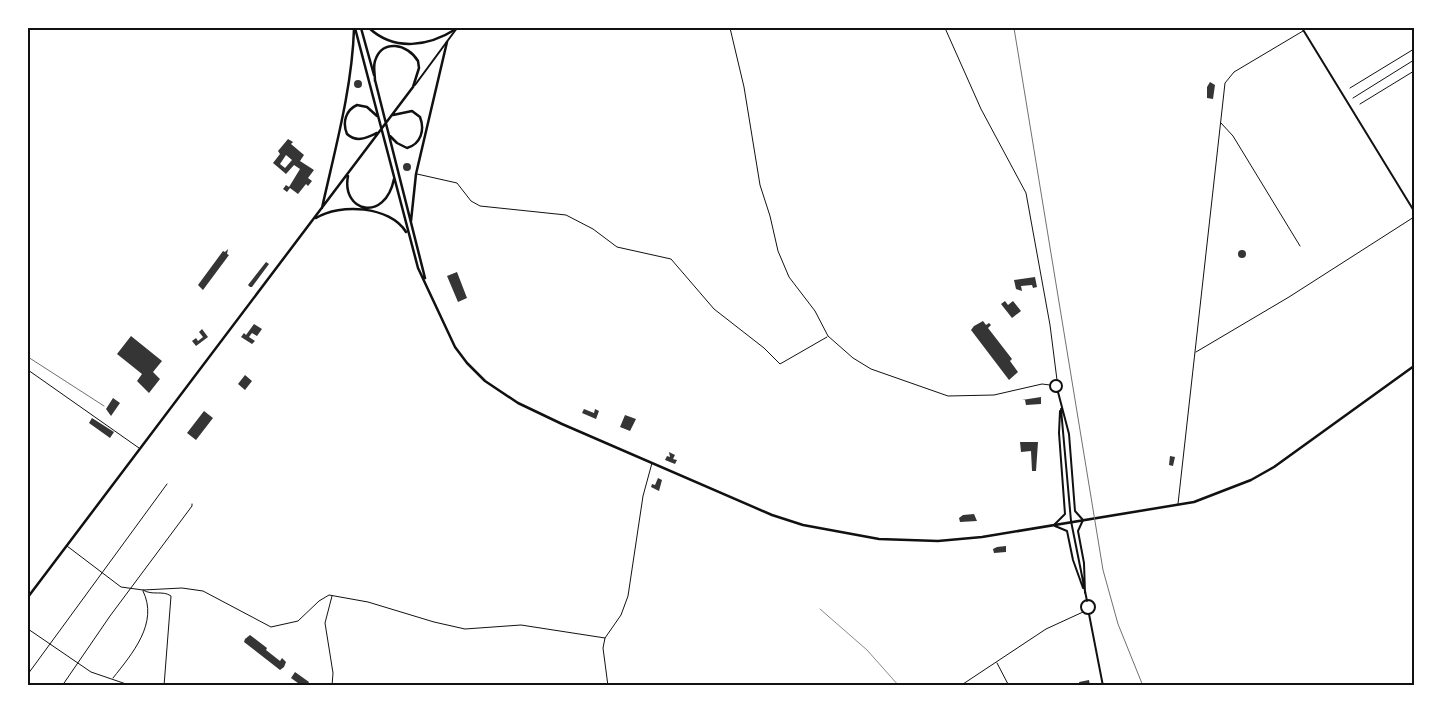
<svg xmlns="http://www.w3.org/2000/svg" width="1442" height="713" font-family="'Sofia Sans Condensed',sans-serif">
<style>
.building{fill:#353535;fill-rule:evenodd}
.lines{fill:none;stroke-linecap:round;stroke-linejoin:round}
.path{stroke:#111;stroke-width:0.5}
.pedestrian{stroke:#111;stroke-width:1}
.minor{stroke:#111;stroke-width:1}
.tertiary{stroke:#111;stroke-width:2}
.secondary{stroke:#111;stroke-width:2}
.trunk{stroke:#111;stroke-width:2.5}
.rail{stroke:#707070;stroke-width:1}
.neatline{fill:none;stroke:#111;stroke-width:2}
</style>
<rect width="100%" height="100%" fill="#fff"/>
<path class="building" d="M354 84a4 4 0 1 1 8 0a4 4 0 1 1-8 0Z
M 1210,82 L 1215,85 L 1213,99 L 1207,98 L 1207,87 Z
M 288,139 L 293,142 L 291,144 L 304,155 L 300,161 L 314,170 L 308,178 L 312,181 L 308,186 L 306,184 L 298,194 L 290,188 L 287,192 L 283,189 L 286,185 L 289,187 L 300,169 L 294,165 L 286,174 L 273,163 L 280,154 L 278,151 ZM 286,155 L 292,160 L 285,168 L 280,164 Z
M403 167a4 4 0 1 1 8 0a4 4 0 1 1-8 0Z
M 228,249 L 227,254 L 229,255 L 203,290 L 198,285 L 223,251 L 225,252 Z
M1238 254a4 4 0 1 1 8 0a4 4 0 1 1-8 0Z
M 266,262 L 269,264 L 252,287 L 250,287 L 248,285 Z
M 457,272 L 467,298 L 458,302 L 447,276 Z
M 1035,277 L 1037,287 L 1033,288 L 1032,285 L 1021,286 L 1022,291 L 1016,289 L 1014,280 Z
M 1005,301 L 1008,305 L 1013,301 L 1021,311 L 1012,318 L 1001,304 Z
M 983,321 L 986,325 L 989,323 L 991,325 L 988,328 L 1012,359 L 1010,361 L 1018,372 L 1009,380 L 971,330 L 974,326 Z
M 254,324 L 262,329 L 257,336 L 252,333 L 249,337 L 255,341 L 252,344 L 241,337 L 244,333 L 246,335 Z
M 202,329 L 208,337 L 196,346 L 192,341 L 196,338 L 198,341 L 203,337 L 199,332 Z
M 131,336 L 162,361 L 153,372 L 160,379 L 149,393 L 137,381 L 142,374 L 117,354 Z
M 245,375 L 252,381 L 245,390 L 238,384 Z
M 1041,397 L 1041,404 L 1026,405 L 1025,400 L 1022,400 Z
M 113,398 L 120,403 L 111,416 L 106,409 Z
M 584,409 L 594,413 L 595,409 L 599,411 L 596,419 L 582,413 Z
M 204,411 L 213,418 L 196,440 L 187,433 Z
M 625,415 L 636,419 L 630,431 L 620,427 Z
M 92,418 L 114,432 L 110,438 L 89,423 Z
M 1020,442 L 1038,442 L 1036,471 L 1032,471 L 1031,451 L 1021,452 Z
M 669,452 L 675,455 L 673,459 L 677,460 L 675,464 L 665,460 L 667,456 L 670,457 Z
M 1170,456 L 1175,457 L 1173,466 L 1169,465 Z
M 658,478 L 662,480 L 659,491 L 651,487 L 652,484 L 655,485 Z
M 974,514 L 977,521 L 960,522 L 959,518 L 963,515 Z
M 1006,546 L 1006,552 L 994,553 L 993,549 L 997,547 Z
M 250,635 L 267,648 L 266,650 L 280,661 L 282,658 L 286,662 L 284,667 L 280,670 L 244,642 L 245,639 Z
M 295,672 L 309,682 L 307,686 L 302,686 L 291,678 Z
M 1089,680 L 1090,685 L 1080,686 L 1079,682 Z"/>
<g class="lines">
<path class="path" d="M 820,609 L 867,650 L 899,686"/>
<path class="pedestrian" d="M 1350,88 L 1414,49
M 1353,98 L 1414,60
M 1360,104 L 1414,71"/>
<path class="minor" d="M 730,28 L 744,87 L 760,185 L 770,216 L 778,251 L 789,277 L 815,311 L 828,336 L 853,358 L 871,369 L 948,396 L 994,395 L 1042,384 L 1050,385
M 945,28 L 981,109 L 1026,193 L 1050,325 L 1057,380
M 1221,123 L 1233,136 L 1300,246
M 417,174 L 457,183 L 471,201 L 480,206 L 566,215 L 593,229 L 617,247 L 671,259 L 714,309 L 764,348 L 780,364 L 827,337
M 1196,352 L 1289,297 L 1414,217
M 28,370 L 139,448
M 1178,504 L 1225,83 L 1234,72 L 1303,31
M 67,546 L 121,587 L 143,590 L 182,588 L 203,591 L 271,627 L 298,621 L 319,601 L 329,595 L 368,602 L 434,622 L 465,629 L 521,625 L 605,638
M 143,590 C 152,596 163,590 171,596 L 164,686
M 332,596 L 325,623 L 333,673 L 332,686
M 28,629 L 91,672 L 132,686
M 997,663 L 1009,686
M 28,674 L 167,484
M 113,678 C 132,654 159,623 143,591
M 62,686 L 110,616 L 192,506 L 192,504
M 608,686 L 603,648 L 605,638 L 621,615 L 628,596 L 643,496 L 652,463
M 960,686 L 1046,629 L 1083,612"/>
<path class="tertiary" d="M1050 386a6 6 0 1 1 12 0a6 6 0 1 1-12 0Z
M 1058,392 L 1069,434 L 1075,511 L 1083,520 L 1078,531 L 1084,563 L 1085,593
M 1061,409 L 1071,521 L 1087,601
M 1055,524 L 1065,514 L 1059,433 L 1060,411
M 1055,526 L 1067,531 L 1073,560 L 1083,588
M1081 607a7 7 0 1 1 14 0a7 7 0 1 1-14 0Z
M 1089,614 L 1103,686"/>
<path class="secondary" d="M 1302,28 L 1414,211
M 415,85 L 457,28"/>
<path class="trunk" d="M 355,28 L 418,268 L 455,347 L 467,363 L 485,381 L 518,403 L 562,424 L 772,515 L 803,525 L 879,539 L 938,541 L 982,537 L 1194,502 L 1251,480 L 1274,467 L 1414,366
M 361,28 L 374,75
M 369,28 C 395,52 429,46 456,29
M 375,80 L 425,278
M 377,133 C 366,138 357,143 347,134 C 342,122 346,110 357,105 L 367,107 L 377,116
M 390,136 L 397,143 L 407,148 C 421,144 425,130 420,117 L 412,111 L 393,115
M 348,176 C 341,212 385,223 394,179
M 322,208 C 335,149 352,89 354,29
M 316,218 C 340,203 390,206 406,232
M 411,221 L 416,174 L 447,42
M 28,597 L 413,87 L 419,68 L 418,61 C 408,44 382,38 375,61 C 373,67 375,74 375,81"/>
<path class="rail" d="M 1014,28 L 1103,570 L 1118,624 L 1143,686
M 28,357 L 104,406"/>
</g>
<rect width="1442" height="713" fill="none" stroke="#ffffff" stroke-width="58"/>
<rect x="29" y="29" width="1384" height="655" class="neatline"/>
</svg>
